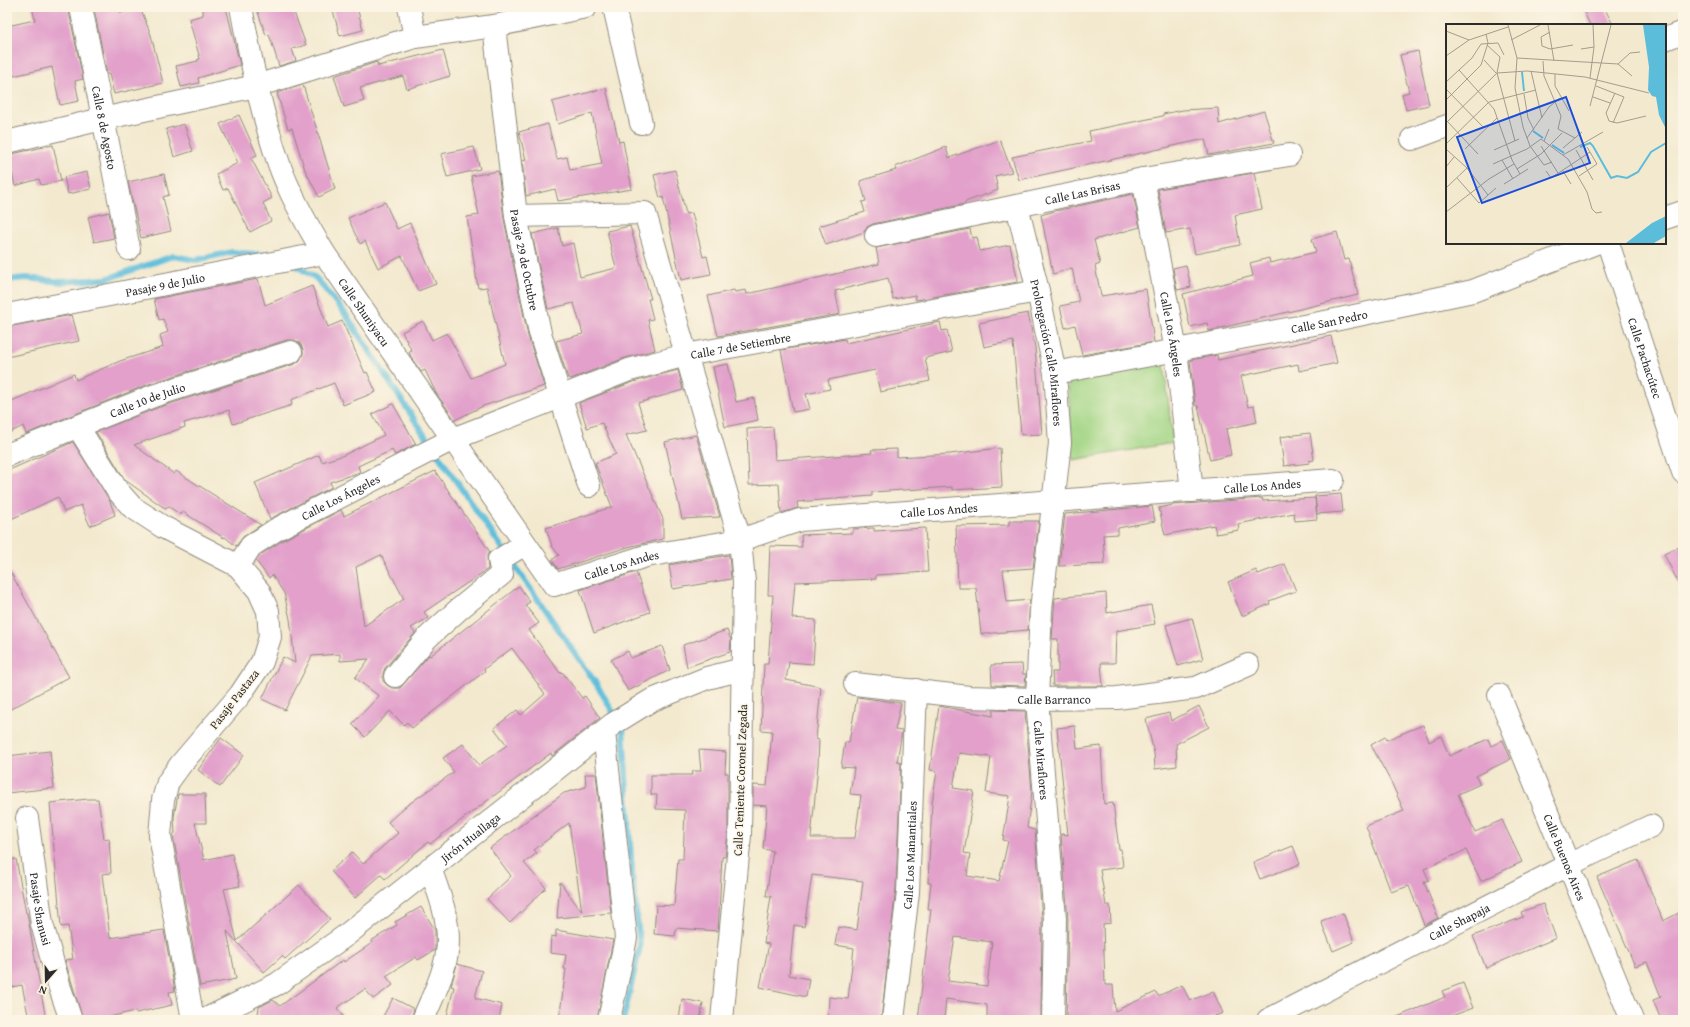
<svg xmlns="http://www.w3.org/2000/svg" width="1690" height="1027" font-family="'Gentium Book Plus',serif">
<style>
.green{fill:#a2d585;stroke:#668058}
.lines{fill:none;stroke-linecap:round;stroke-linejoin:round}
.stream{stroke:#5cbddb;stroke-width:6}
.building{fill:#e2a0cb;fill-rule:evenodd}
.minor-casing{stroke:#8f8a7d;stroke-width:24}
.minor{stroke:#fff;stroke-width:22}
.labels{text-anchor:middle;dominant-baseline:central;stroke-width:3;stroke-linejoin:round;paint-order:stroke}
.street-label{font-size:12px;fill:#2b2b2b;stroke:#fcf5e5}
.inset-river{fill:none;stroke:#5cbddb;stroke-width:2}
.inset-road{fill:none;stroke:#a39d8d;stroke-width:1}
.view{fill:#1d4ed8;fill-opacity:0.15;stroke:#1d4ed8;stroke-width:2}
.inset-edge{fill:none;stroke:#2b2b2b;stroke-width:2}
</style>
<rect width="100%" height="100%" fill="#fcf5e5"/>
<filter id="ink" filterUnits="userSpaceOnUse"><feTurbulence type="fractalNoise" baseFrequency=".025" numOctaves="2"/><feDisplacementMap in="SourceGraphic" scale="8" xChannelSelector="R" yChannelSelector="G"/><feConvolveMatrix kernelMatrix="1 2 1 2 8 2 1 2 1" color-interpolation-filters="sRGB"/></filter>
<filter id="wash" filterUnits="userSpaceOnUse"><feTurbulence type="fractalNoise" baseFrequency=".012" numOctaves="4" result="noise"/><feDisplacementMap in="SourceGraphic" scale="16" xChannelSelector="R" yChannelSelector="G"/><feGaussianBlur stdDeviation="0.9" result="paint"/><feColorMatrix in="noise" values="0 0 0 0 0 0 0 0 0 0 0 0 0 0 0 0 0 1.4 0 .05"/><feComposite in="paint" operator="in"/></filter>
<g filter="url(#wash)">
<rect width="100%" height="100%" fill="#f3e9cf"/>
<path class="green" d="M 1164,363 L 1173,443 L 1073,460 L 1068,381 Z"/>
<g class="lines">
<path class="stream" d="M 295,265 L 316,278 L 344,312 L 427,439 L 597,685 L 616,717
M 7,280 L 26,278 L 61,282 L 106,279 L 173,256 L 196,260 L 232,252 L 266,255
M 621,725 L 623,728 L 632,874 L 640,946 L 623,1020"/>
</g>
<g id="blocks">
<path class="building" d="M 32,7 L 68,7 L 83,79 L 75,81 L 79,101 L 60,105 L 52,67 L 13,76 L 7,51 L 7,26 L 35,20 Z
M 102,7 L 120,7 L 121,13 L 140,7 L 151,35 L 163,83 L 114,94 L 109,74 L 107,74 L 94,9 Z
M 203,7 L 226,7 L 240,65 L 198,78 L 199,83 L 181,87 L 176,66 L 198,61 L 197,60 L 200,59 L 189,19 L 203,15 Z
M 256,7 L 292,7 L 306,45 L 292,49 L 296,61 L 279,66 L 269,34 L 266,35 Z
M 332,7 L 357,7 L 363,30 L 340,36 Z
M 1594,7 L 1604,7 L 1613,25 L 1590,25 L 1584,12 Z
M 443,50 L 450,76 L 407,89 L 403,76 L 360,88 L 364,101 L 344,107 L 334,76 L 377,62 L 378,66 Z
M 1418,51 L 1429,105 L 1406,110 L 1402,94 L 1409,92 L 1400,55 Z
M 303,85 L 335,189 L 319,197 L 305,170 L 292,128 L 288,129 L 277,93 Z
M 606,88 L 619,142 L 623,141 L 632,189 L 558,201 L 555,189 L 526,196 L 522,161 L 526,160 L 519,132 L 548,124 L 557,159 L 567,157 L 570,170 L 602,164 L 592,113 L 558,124 L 552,102 Z
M 1218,108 L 1219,124 L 1264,111 L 1274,143 L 1209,155 L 1205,139 L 1019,180 L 1012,157 L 1091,141 L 1089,131 L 1163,116 L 1163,114 L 1183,110 Z
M 239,115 L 257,155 L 251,158 L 272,198 L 263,203 L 271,221 L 250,232 L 228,188 L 223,190 L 216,174 L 238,163 L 220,124 Z
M 184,124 L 193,151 L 174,157 L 166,129 Z
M 1000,140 L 1012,172 L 995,176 L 998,190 L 965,202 L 965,204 L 873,224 L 867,227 L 864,232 L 826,245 L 819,226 L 865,212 L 862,202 L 866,201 L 860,181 L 896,170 L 895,167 L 946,147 L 949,158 Z
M 53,145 L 61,181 L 41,185 L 39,179 L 15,186 L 12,173 L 7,175 L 7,155 Z
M 474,147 L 480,169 L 447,177 L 441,154 Z
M 675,170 L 686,214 L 692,213 L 703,257 L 707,256 L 711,274 L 681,280 L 663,197 L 660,198 L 654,175 Z
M 498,171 L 504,219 L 528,336 L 544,386 L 483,406 L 455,420 L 436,393 L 425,370 L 421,372 L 412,359 L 409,352 L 412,351 L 402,332 L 423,321 L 432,340 L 447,333 L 471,378 L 505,364 L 487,287 L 478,288 L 467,217 L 479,215 L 471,176 Z
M 87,172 L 91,189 L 68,194 L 64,177 Z
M 1254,173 L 1262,209 L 1235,215 L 1240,245 L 1195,254 L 1190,229 L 1166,233 L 1158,189 Z
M 164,174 L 169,195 L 163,197 L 171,231 L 141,238 L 128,182 Z
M 1133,194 L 1140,227 L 1094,240 L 1100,264 L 1095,266 L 1101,296 L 1146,289 L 1154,342 L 1082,355 L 1075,325 L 1065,328 L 1060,306 L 1079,302 L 1072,268 L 1053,274 L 1041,215 L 1055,211 Z
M 385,202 L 397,229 L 410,223 L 436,284 L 418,291 L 402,256 L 378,268 L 365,241 L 360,244 L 348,218 Z
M 109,212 L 114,238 L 94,242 L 88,217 Z
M 630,226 L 651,299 L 648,299 L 653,319 L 648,320 L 655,350 L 625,358 L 571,379 L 570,378 L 568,378 L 556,341 L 583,334 L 574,303 L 548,309 L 532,234 L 558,228 L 562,246 L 573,243 L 580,277 L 616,268 L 607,231 Z
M 970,229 L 972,238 L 977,237 L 980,251 L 1010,245 L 1018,282 L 916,300 L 915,295 L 893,299 L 888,278 L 835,291 L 840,314 L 718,336 L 708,296 L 734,290 L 735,292 L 746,290 L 747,294 L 879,264 L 876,248 Z
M 1337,232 L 1344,260 L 1349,259 L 1358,295 L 1209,331 L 1207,323 L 1190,327 L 1183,294 L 1253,276 L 1250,263 L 1269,258 L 1270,263 L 1316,252 L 1312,239 Z
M 1186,265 L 1191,287 L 1177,290 L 1173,268 Z
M 258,279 L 265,305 L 312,286 L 328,327 L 342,321 L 365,373 L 367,372 L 376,392 L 343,405 L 334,383 L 291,400 L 292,405 L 233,424 L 229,410 L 184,423 L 185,427 L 134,445 L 174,474 L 176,471 L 261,525 L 244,536 L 236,546 L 225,537 L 224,538 L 183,512 L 181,515 L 168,506 L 166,509 L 125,480 L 96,432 L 157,408 L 295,364 L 300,360 L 303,354 L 303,349 L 300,343 L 294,340 L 287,340 L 149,384 L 26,434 L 23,426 L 7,434 L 7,403 L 74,374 L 76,380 L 120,361 L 163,347 L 160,335 L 168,332 L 163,319 L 159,320 L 154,299 Z
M 1028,313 L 1035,347 L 1042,434 L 1021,435 L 1013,341 L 984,347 L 979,323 Z
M 72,315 L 79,341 L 7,357 L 7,327 Z
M 940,322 L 942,331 L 947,330 L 952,352 L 925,358 L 930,381 L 880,392 L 875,370 L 828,380 L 830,389 L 806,394 L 810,409 L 793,412 L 781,350 L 845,339 L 846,343 Z
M 1331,336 L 1337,363 L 1299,371 L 1298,364 L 1241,376 L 1248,407 L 1254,406 L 1257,422 L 1226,429 L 1231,455 L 1210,460 L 1198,406 L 1195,405 L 1190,360 L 1217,355 L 1218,360 Z
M 728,364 L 736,402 L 754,398 L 758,420 L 725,427 L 713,367 Z
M 678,370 L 683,390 L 638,403 L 647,430 L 626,435 L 663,519 L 663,539 L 628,547 L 558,569 L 552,560 L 559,555 L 552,546 L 546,528 L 612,507 L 595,463 L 616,454 L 602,423 L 587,428 L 579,403 L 633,382 Z
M 393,404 L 416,444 L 395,455 L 392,450 L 358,466 L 360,472 L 330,482 L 332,487 L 270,519 L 255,483 L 319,455 L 322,462 L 344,455 L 384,435 L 372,414 Z
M 773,427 L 775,460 L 849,455 L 872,453 L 871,450 L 897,449 L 897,457 L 950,454 L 1000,448 L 1002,487 L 952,490 L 952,487 L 872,492 L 872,496 L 797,502 L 798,508 L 781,513 L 779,484 L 749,485 L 747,429 Z
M 1310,433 L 1314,460 L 1309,461 L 1310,463 L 1284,466 L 1280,437 Z
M 696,435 L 720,517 L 682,519 L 665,442 Z
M 73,442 L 109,499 L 115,515 L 90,526 L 81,505 L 64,512 L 58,497 L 7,521 L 7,471 Z
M 435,471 L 490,552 L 487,556 L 488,569 L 424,612 L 428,618 L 411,628 L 415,633 L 385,668 L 383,674 L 383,681 L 387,685 L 392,688 L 400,688 L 429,655 L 430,656 L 519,586 L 530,602 L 525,605 L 539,623 L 529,630 L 560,673 L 562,672 L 582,698 L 585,696 L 600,718 L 552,756 L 551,753 L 448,830 L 430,844 L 428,842 L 385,879 L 381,875 L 355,898 L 331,871 L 352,852 L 363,864 L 398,833 L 388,822 L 406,806 L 454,772 L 443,758 L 463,744 L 479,765 L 507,745 L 494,728 L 517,710 L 521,715 L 545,694 L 512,648 L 484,669 L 485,671 L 412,728 L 407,722 L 404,725 L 390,711 L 365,737 L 352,724 L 379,696 L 355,678 L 369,659 L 340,661 L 340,654 L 312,656 L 285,710 L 262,699 L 283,657 L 295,663 L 290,619 L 284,593 L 272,575 L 269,578 L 256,561 L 260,555 L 283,540 L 341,510 L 344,516 ZM 381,555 L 404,599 L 364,626 L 356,567 Z
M 1341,494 L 1343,512 L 1317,514 L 1315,496 Z
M 1262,498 L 1263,501 L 1315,498 L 1317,519 L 1295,521 L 1294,513 L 1238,524 L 1239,530 L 1216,534 L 1214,525 L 1165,535 L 1159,508 L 1173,505 Z
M 1152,506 L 1155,521 L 1118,528 L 1118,534 L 1103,535 L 1105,564 L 1059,566 L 1065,514 Z
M 1009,521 L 1039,521 L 1033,568 L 1003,570 L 1007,602 L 1030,600 L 1028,630 L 981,634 L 976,588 L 958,588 L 956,526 L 1009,525 Z
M 874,528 L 874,531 L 925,528 L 928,572 L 876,575 L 876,579 L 795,582 L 792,618 L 816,620 L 813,664 L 789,662 L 786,680 L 821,687 L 816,739 L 819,740 L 818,765 L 811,838 L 855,838 L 861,795 L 850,794 L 854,768 L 841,767 L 845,742 L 849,742 L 857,697 L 901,703 L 895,730 L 902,731 L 897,762 L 901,763 L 896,888 L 881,1020 L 828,1018 L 829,997 L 848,999 L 854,948 L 835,945 L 838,927 L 857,930 L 863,881 L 812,875 L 804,927 L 794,925 L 789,975 L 809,979 L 806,997 L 760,987 L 769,944 L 764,943 L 771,896 L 766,896 L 773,851 L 763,849 L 767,806 L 753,805 L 753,785 L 767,786 L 772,731 L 761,730 L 764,664 L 768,664 L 773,595 L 768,595 L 770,546 L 802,547 L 801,535 L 853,533 L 853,529 Z
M 1683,545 L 1683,592 L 1664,554 Z
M 729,555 L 731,579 L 673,589 L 669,565 Z
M 1285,564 L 1296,591 L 1269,601 L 1270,604 L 1242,616 L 1228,582 L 1256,570 L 1258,574 Z
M 7,566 L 69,677 L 7,711 Z
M 636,572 L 650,612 L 594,633 L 580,590 Z
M 1106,593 L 1107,613 L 1151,605 L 1155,624 L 1116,631 L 1115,663 L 1101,663 L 1103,686 L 1053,686 L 1052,672 L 1058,672 L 1058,639 L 1052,639 L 1055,598 Z
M 1192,618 L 1203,659 L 1178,666 L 1166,625 Z
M 727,630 L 731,640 L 730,652 L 687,667 L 683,645 Z
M 662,646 L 670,670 L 628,691 L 611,660 L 628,651 L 631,658 Z
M 1022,664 L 1023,674 L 1026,674 L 1025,686 L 992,685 L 991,665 Z
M 939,706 L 993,716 L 993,710 L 1025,711 L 1032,791 L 1027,828 L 1035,830 L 1042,919 L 1041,1020 L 987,1020 L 987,1005 L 946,999 L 944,1020 L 918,1020 L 931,909 L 928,909 L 931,883 L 928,883 L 932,803 L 937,771 L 930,770 ZM 959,753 L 991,757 L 986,793 L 1010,796 L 1003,840 L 1008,841 L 999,881 L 967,876 L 970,854 L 964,853 L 974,791 L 953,788 ZM 955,937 L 992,942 L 987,986 L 948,981 Z
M 1199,706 L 1209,727 L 1176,744 L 1177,766 L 1155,769 L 1154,753 L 1146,719 L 1169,713 L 1171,721 Z
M 1423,725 L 1429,742 L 1441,736 L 1449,756 L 1488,739 L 1491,746 L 1503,740 L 1511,759 L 1476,776 L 1480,784 L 1458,794 L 1475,832 L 1502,820 L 1522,862 L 1481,881 L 1466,850 L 1424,869 L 1429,880 L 1424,882 L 1438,918 L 1424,925 L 1409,886 L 1391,892 L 1366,826 L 1404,811 L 1392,784 L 1371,745 L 1385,737 L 1386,740 Z
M 1075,726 L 1077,749 L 1101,746 L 1104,804 L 1113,803 L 1119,849 L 1121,849 L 1123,867 L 1100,870 L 1106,905 L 1110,905 L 1111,923 L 1103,924 L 1105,985 L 1113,985 L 1115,1011 L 1156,992 L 1158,996 L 1182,985 L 1190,1001 L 1213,991 L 1223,1013 L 1205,1020 L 1066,1020 L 1068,919 L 1061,834 L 1068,835 L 1057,728 Z
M 221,738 L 244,755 L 220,787 L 198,770 Z
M 699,750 L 726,752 L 725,773 L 728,773 L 728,834 L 725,857 L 722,857 L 718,931 L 676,928 L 675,936 L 654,934 L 656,905 L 674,906 L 678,859 L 683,859 L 685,810 L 656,809 L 657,795 L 651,795 L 651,775 L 692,775 L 693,771 L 701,771 Z
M 50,751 L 54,788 L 7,793 L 7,756 Z
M 585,774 L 596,774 L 611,913 L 557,918 L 560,882 L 582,912 L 569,823 L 534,850 L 537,853 L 524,863 L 546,888 L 510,923 L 487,899 L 511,876 L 490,848 L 564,793 L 586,787 Z
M 178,794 L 205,794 L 206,823 L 195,823 L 204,860 L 232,854 L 240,886 L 224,889 L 237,941 L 299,885 L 330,919 L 285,959 L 282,956 L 264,972 L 227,931 L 236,979 L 200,986 L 173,835 L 175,833 L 174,817 Z
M 88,799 L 98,799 L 104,839 L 109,838 L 111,873 L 102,874 L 110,938 L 164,930 L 175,991 L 169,992 L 172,1005 L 136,1013 L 135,1011 L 96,1020 L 83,1020 L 65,960 L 73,959 L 68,926 L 61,927 L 50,803 Z
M 1293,846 L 1300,864 L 1260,879 L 1253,862 Z
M 16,859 L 26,913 L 27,913 L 46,1020 L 29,1020 L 22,985 L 7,988 L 7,860 Z
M 1638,860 L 1663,921 L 1683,911 L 1683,1020 L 1661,1020 L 1653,1000 L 1661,997 L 1647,962 L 1635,966 L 1597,877 Z
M 1543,904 L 1556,938 L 1486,968 L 1473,936 L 1523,917 L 1521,912 Z
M 421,907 L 435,930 L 435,950 L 418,960 L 416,957 L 386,976 L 393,985 L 373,999 L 365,989 L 337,1008 L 346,1020 L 261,1020 L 262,1019 L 258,1014 L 259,1007 L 273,1000 L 280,1006 L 343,960 L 344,962 L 372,943 L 371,941 L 397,925 L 395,922 Z
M 1343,913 L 1354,942 L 1333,951 L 1321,921 Z
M 556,930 L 613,940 L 597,1020 L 559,1020 L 566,969 L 564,969 L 566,955 L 550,953 L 551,936 L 556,937 Z
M 457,964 L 482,971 L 475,998 L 502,1005 L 499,1020 L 446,1020 L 454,987 L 451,986 Z
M 1463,983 L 1473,1008 L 1441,1020 L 1390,1020 L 1445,997 L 1442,991 Z
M 393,998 L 414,1009 L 411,1020 L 381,1020 Z
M 682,999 L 703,1003 L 700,1020 L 679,1020 Z"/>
</g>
</g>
<g filter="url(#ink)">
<use href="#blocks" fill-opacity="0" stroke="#8f8a7d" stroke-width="1"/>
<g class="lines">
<g class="minor-casing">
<g id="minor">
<path id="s1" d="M 81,7 L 129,249"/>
<path id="s2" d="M 241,7 C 251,60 261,113 279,164 C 290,195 307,225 324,253 L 554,585 L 646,556 L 740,540 L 800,520 L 1333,480"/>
<path d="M 409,7 L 415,37"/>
<path d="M 614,7 L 641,123"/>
<path id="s3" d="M 494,26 L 516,216 L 540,333 L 589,486"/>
<path d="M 1665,39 L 1683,32"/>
<path d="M 1412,139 L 1447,126"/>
<path d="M 7,142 L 102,119 L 256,86 L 415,37 L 494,26 L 586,7"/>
<path id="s4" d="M 1143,179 L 1176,350 L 1192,491"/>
<path id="s5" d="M 1017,206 L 1038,291 L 1055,373 L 1060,443 L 1041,610 L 1037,699 L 1055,919 L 1053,1020"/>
<path d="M 516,216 L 645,213 L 740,540 L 744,582 L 740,835 L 722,1020"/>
<path d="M 1665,218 L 1683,212"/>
<path id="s6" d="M 876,236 L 1143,179 L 1289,155"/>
<path id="s7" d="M 1608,243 L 1683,472"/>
<path id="s8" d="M 7,315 L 324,253"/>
<path id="s9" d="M 1055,373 L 1330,321 L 1473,291 L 1596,243"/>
<path d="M 78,427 L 117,490 L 132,507 L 163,527 L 238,566 L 259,591 L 268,611 L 270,637 L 262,662 L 240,695 L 181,764 L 168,782 L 163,800 L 160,836 L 193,1020"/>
<path id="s10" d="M 7,455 L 153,396 L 291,352"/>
<path id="s11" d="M 238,566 L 251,546 L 277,529 L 453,439 L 629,370 L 686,355 L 1038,291"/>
<path d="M 395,676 L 427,638 L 458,610 L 502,574 L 499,560 L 525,544"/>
<path id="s12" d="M 855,684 L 969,697 L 1037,699 L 1117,698 L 1196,688 L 1248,665"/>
<path id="s13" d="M 1499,695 L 1632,1020"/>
<path d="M 604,732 L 626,938 L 609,1020"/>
<path id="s14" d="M 27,818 L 42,924 L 60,988 L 71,1020"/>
<path id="s15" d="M 204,1020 L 277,984 L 345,936 L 613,724 L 650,701 L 707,678 L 743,669"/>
<path d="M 423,1020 C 433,995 448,968 448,940 C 448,915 438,891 430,868"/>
<path id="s16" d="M 893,1020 L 908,892 L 916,690"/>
<path id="s17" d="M 1268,1020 L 1568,865 L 1651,826"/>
</g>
</g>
<use href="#minor" class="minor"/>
</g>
</g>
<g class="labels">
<g class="street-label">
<text stroke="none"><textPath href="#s1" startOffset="123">Calle 8 de Agosto</textPath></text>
<text stroke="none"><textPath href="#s6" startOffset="211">Calle Las Brisas</textPath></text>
<text stroke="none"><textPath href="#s3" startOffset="236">Pasaje 29 de Octubre</textPath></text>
<text stroke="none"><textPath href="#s8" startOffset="161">Pasaje 9 de Julio</textPath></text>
<text stroke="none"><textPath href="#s2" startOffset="333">Calle Shuniyacu</textPath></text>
<text stroke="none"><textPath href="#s9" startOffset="279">Calle San Pedro</textPath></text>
<text stroke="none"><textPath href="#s4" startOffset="158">Calle Los Ángeles</textPath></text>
<text stroke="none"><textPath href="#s11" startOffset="556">Calle 7 de Setiembre</textPath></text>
<text stroke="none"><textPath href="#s5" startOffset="150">Prolongación Calle Miraflores</textPath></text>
<text stroke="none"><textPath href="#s7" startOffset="121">Calle Pachacútec</textPath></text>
<text stroke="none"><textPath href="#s10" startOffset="151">Calle 10 de Julio</textPath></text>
<text stroke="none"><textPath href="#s2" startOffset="1384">Calle Los Andes</textPath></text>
<text stroke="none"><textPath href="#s11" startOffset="126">Calle Los Ángeles</textPath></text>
<text stroke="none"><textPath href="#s2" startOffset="1060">Calle Los Andes</textPath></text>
<text stroke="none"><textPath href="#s2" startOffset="736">Calle Los Andes</textPath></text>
<text stroke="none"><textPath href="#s12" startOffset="200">Calle Barranco</textPath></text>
<text transform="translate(234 699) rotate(-52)">Pasaje Pastaza</text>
<text stroke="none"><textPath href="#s5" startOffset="560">Calle Miraflores</textPath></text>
<text transform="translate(740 780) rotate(-88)">Calle Teniente Coronel Zegada</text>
<text stroke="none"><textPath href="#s15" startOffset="324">Jirón Huallaga</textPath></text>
<text stroke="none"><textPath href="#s16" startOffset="166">Calle Los Manantiales</textPath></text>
<text stroke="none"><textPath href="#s13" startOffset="175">Calle Buenos Aires</textPath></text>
<text stroke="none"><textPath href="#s14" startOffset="92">Pasaje Shanusi</textPath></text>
<text stroke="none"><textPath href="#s17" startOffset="215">Calle Shapaja</textPath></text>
</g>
</g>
<g transform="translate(1446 24)">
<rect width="220" height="220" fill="#f3e9cf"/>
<path d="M 197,1 L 220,1 L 220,105 L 213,91 L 210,73 L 206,72 L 202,66 L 203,43 ZM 220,192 L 220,212 L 208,219 L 180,219 L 206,199 Z" fill="#5cbddb"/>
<path class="inset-river" d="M 76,48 L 78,67M 87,107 L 97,114M 106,121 L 118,129M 134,123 L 144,119 L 147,122 L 165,154 L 171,152 L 181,154 L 192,148 L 205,128 L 220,119"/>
<path class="inset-road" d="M 62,1 L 71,34 L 69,64 L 77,103 L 84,122 L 98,141 L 106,138M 102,1 L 108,37M 0,7 L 23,16M 104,8 L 95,13 L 96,22 L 104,25 L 127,21M 65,16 L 94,1M 41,21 L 54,33 L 51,49 L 69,117M 135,25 L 148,23M 0,32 L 23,16 L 62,3M 71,34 L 172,40M 38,36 L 50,49M 97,37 L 98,52 L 115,92 L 112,105 L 129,114M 172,40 L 184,29 L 194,28M 172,40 L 186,52M 13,46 L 48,85 L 66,136 L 74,150M 85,47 L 96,94M 109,50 L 109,62 L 123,87M 144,54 L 148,23 L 147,1M 0,58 L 26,34 L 35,20 L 52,19 L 58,31M 150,62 L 178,73 L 167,99M 0,65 L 38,104M 169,69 L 160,89 L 163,97 L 171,99 L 200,92M 78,70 L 82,94 L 88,106M 147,73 L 164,79M 0,76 L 35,41 L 42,19 L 40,10M 144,82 L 165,1M 0,96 L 32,130M 0,99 L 51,49 L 81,47 L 139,53 L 203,69M 81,114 L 103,83 L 114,74M 98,117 L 103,105M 0,120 L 43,78 L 90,66M 95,122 L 112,149M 117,124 L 136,108M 0,125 L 21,144 L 42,171M 19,125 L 51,94M 48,126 L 73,115M 130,126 L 147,156M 117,131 L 157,108M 56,136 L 67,155M 47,140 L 81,125 L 95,115 L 122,135 L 141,168 L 146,185 L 150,189 L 156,188M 0,143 L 8,133M 71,145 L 95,130 L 116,109M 100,147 L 105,154 L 144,128M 117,147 L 125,160M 133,152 L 151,140 L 141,123M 11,154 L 33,179 L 50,164M 58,160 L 82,145M 0,164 L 21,144M 0,188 L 43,155 L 68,140"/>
<path class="view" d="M 120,73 L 144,139 L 36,179 L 11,113 Z"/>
<rect width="220" height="220" class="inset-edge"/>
</g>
<rect width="1690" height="1027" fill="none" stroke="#fcf5e5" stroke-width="24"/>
<g transform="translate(46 981) rotate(200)" stroke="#fcf5e5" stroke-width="3" paint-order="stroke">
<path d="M0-3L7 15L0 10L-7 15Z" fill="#2b2b2b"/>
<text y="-6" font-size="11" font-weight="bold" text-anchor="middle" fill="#2b2b2b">N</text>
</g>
</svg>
